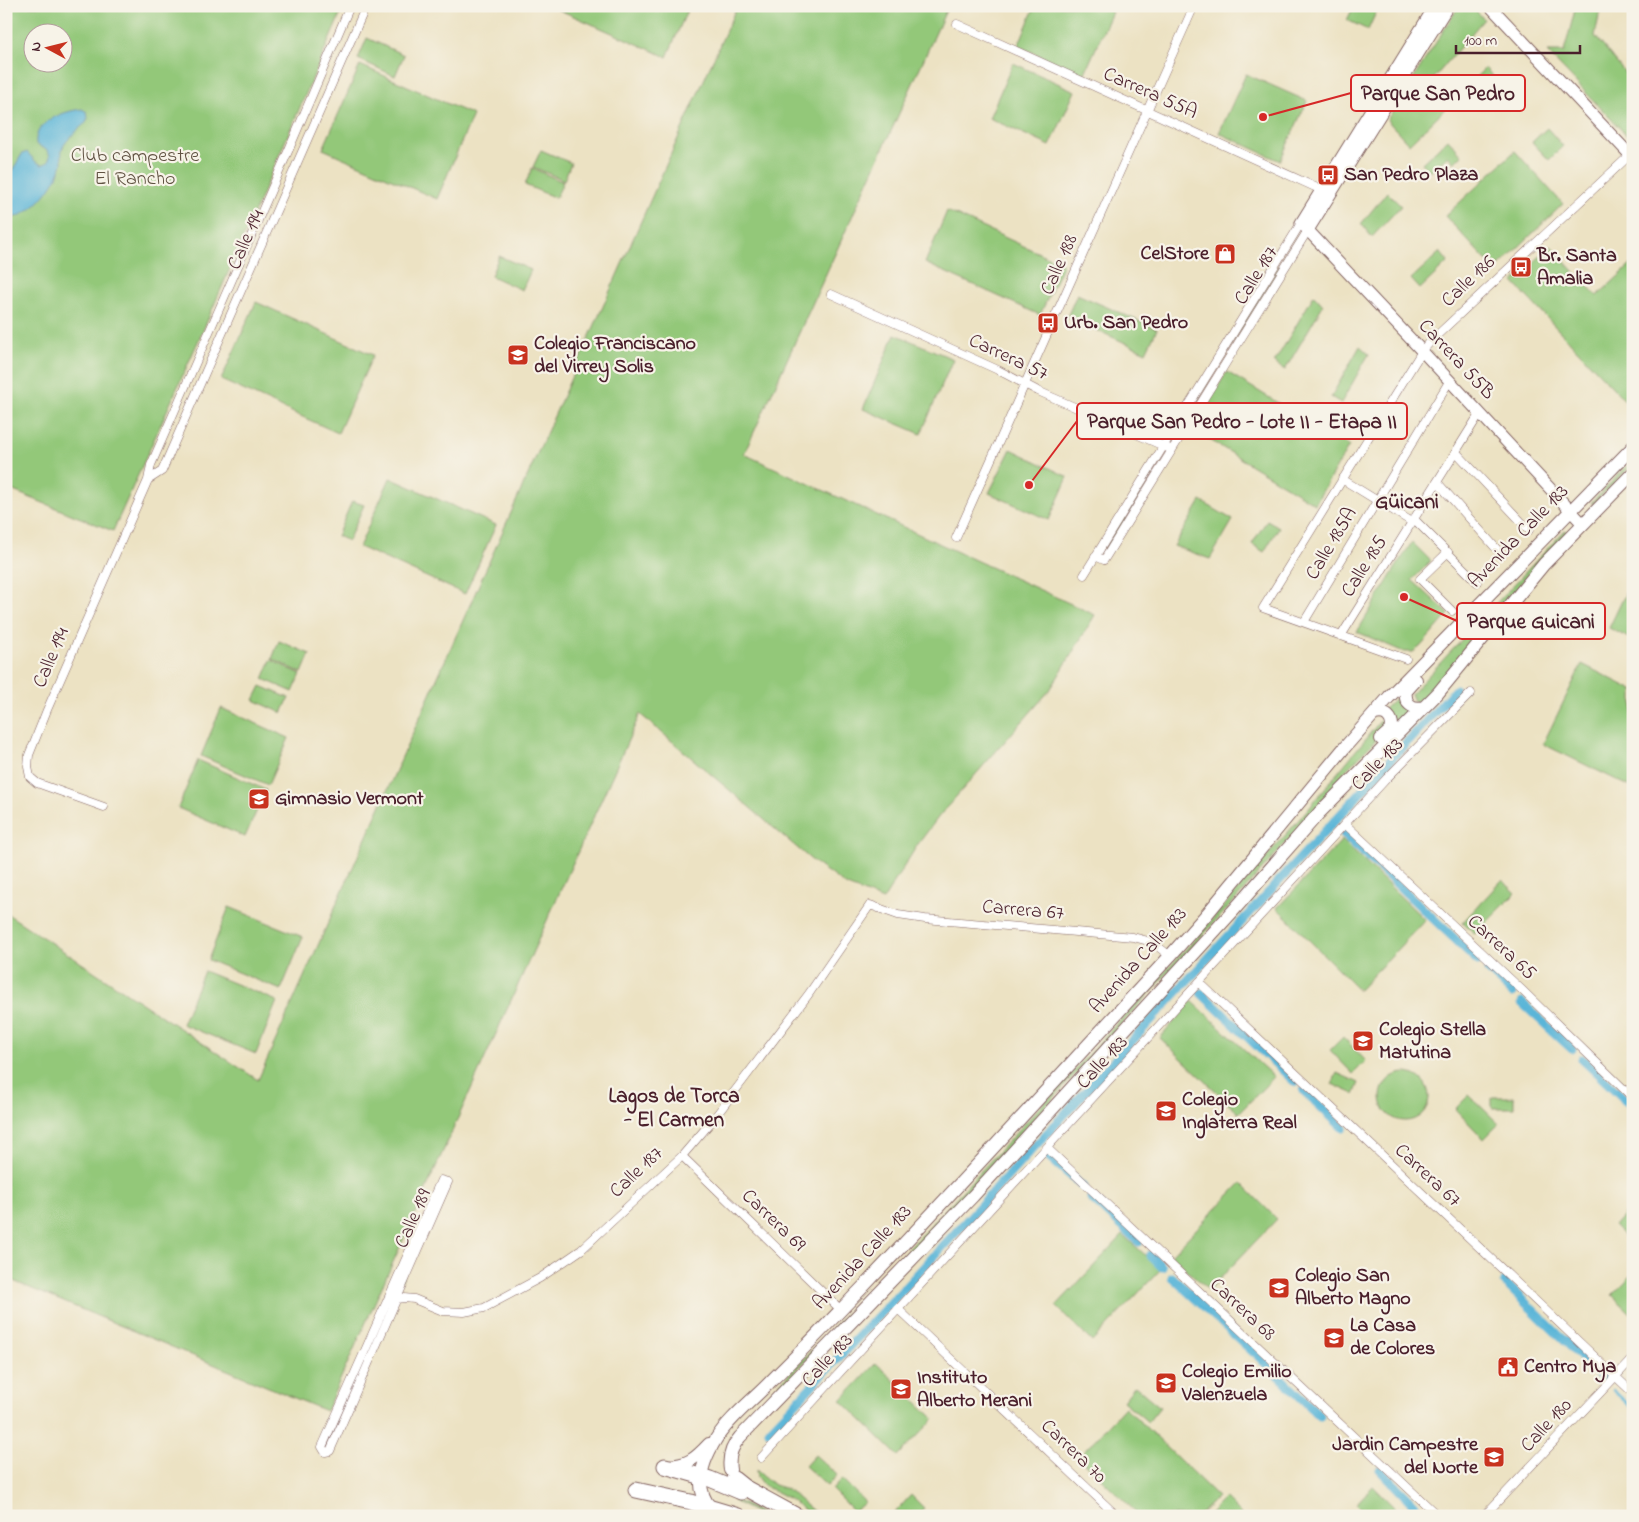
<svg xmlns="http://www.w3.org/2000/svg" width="1639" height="1522" font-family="'Indie Flower',sans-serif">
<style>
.green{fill:#93c879;stroke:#6e7452;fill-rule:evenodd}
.water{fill:#5ab5d8;stroke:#526a82}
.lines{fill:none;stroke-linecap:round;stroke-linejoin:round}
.stream{stroke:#5ab5d8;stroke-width:2.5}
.canal{stroke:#5ab5d8;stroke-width:9}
.street-casing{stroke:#836360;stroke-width:9}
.secondary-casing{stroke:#836360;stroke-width:13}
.primary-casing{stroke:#836360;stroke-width:14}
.highway-casing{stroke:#836360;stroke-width:17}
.street{stroke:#fff;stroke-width:8}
.secondary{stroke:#fff;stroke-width:11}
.primary{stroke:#fff;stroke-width:12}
.highway{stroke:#fff;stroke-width:15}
.labels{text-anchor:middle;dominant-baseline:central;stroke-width:4.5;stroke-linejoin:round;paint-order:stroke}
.street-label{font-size:20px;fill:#4a1f2b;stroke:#f7f3e8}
.park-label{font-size:20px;fill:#605242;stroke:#f7f3e8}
.poi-label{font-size:20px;font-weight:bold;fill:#4a1f2b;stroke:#f7f3e8;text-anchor:start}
.neighbourhood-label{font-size:21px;font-weight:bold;fill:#4a1f2b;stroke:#f7f3e8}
.leader{fill:none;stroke:#d62828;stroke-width:2}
.callout-dot{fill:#d62828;stroke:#f7f3e8;stroke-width:2}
.callout{fill:#f7f3e8;stroke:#d62828;stroke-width:2}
.callout-label{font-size:21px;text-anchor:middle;font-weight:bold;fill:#4a1f2b}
</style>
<rect width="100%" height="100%" fill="#f7f3e8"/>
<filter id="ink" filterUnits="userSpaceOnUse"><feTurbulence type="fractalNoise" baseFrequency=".02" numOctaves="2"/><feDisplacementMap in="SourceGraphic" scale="10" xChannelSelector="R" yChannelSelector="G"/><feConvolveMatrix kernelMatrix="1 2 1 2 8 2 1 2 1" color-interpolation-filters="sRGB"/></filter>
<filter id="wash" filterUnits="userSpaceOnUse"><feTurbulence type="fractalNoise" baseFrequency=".0096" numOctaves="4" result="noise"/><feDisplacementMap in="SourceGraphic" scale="20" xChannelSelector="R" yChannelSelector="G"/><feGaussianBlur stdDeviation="1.12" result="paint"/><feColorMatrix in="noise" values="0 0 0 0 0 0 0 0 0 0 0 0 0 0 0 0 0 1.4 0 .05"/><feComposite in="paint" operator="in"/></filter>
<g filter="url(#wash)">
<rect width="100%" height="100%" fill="#ece2c3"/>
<path class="green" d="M 7,6 L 344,6 L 205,326 L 113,531 L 6,488 ZM 32,32 L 62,32 L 62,62 L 32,62 Z
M 556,6 L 689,6 L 667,57 L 555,8 Z
M 737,6 L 948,6 L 744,454 L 1095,615 L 1050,690 L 940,815 L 918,844 L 883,900 L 847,886 L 815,863 L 640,714 L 326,1411 L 6,1278 L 6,913 L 258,1080 Z
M 1035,6 L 1100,6 L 1112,12 L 1084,75 L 1018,46 Z
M 1354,6 L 1379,6 L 1368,30 L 1347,20 Z
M 1459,6 L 1471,6 L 1484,19 L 1430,83 L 1451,103 L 1409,144 L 1387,120 Z
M 1576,6 L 1601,6 L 1595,36 L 1633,83 L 1632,141 L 1547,52 L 1564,52 Z
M 367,38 L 404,55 L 395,76 L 358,59 Z
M 1013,63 L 1075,91 L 1050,146 L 989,118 Z
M 360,65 L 473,115 L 437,199 L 323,149 Z
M 1485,68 L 1507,90 L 1493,104 L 1471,82 Z
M 1246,74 L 1307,101 L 1280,161 L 1219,133 Z
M 1547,128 L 1563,146 L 1549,160 L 1532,142 Z
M 1448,139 L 1462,155 L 1454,163 L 1448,156 L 1430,172 L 1422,163 Z
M 541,150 L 571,163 L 564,180 L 533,167 Z
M 1515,151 L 1563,204 L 1495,270 L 1445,216 Z
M 532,168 L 563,182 L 556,198 L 525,185 Z
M 1387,192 L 1401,206 L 1372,237 L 1361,224 Z
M 947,211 L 1063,264 L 1040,315 L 925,263 Z
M 1299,233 L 1300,235 L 1172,440 L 1171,439 Z
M 1551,246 L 1597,296 L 1633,263 L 1633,320 L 1630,323 L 1633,326 L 1633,409 L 1513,282 Z
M 1440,252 L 1448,262 L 1420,289 L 1411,279 Z
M 499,256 L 531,270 L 522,290 L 491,276 Z
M 1077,294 L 1157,329 L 1146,352 L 1067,317 Z
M 1314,295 L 1323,305 L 1285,370 L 1274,363 Z
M 256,302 L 373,355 L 338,433 L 221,380 Z
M 895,334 L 953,359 L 921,434 L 863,409 Z
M 1360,346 L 1369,354 L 1341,403 L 1331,397 Z
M 1227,372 L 1349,446 L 1315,504 L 1192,429 Z
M 1011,449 L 1068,477 L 1049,520 L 989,493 Z
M 1159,459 L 1161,459 L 1161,461 L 1104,554 L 1101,554 Z
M 1633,460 L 1633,464 L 1593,504 L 1591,503 Z
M 390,478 L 496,525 L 465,594 L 359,547 Z
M 352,501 L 364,505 L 348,541 L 337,536 Z
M 1201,501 L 1233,520 L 1210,559 L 1174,546 Z
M 1267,520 L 1279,527 L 1264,552 L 1252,544 Z
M 1565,530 L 1567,532 L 1504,603 L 1424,700 L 1419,702 L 1414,701 L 1411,694 Z
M 1412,542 L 1431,561 L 1412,580 L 1449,614 L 1420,647 L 1413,652 L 1404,652 L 1357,632 L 1390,577 Z
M 1630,584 L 1633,585 L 1633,640 L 1609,628 Z
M 279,641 L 310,654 L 302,673 L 272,659 Z
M 271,660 L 301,674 L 293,692 L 263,679 Z
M 1582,664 L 1633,690 L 1633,788 L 1543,744 Z
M 261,686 L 289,698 L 282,713 L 254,700 Z
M 1399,695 L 1413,710 L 1398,725 L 1384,709 Z
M 221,708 L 289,738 L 268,785 L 201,756 Z
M 1383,719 L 1385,720 L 1386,730 L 1344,772 L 1306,820 L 1238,897 L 1017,1138 L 908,1255 L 736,1433 L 734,1431 L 905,1253 L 1196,938 L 1302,816 L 1381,720 Z
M 198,760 L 266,790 L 245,837 L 178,808 Z
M 1342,840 L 1425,920 L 1359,990 L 1277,908 Z
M 1502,880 L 1516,893 L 1475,934 L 1463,922 Z
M 229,907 L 303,937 L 281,990 L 208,960 Z
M 204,971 L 277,1001 L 256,1054 L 182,1024 Z
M 1192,1001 L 1274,1077 L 1239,1113 L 1160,1038 Z
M 1343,1037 L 1366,1061 L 1353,1074 L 1330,1050 Z
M 1337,1073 L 1359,1083 L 1354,1094 L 1332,1084 Z
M1381 1097a24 24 0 1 1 48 0a24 24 0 1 1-48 0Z
M 1469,1095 L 1499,1124 L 1484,1139 L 1455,1109 Z
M 1492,1097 L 1514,1097 L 1514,1108 L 1492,1108 Z
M 1241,1183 L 1277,1219 L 1209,1290 L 1171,1255 Z
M 1628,1210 L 1633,1215 L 1633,1245 L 1614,1226 Z
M 429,1214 L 431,1214 L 327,1449 L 325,1449 Z
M 1123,1235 L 1161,1269 L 1092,1342 L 1056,1306 Z
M 1633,1274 L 1633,1315 L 1612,1295 Z
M 876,1363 L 934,1419 L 898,1456 L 841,1400 Z
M 1135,1386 L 1160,1407 L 1148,1422 L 1123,1401 Z
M 1125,1407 L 1218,1497 L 1198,1516 L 1140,1516 L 1079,1457 Z
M 815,1455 L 837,1475 L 827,1486 L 805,1466 Z
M 756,1470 L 774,1485 L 787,1489 L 819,1516 L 813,1516 L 788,1498 L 763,1485 L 757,1477 Z
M 842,1479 L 865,1502 L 854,1512 L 832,1490 Z
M 1373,1486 L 1403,1516 L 1368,1516 L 1356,1504 Z
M 911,1495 L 924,1508 L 917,1516 L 892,1516 Z
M 1225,1498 L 1243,1516 L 1213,1516 L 1210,1513 Z
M 733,1499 L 768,1516 L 763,1516 L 733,1501 Z"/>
<path class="water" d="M 82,109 L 87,112 L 88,118 L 86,123 C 81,126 67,140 64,145 C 59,153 64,160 61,167 C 55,187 29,220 6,218 L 6,181 L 22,154 L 27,152 L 35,161 L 42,165 L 48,162 L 50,156 L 48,151 L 36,144 C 33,122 64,111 82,109 Z"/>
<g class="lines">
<path class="stream" d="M 1301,1088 L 1304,1091
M 1613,1390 L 1633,1409"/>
<path class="canal" d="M 1344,834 L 1478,961
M 1488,970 L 1512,993
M 1201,993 L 1295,1082
M 1522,1003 L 1572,1049
M 1582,1059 L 1633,1107
M 1304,1091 L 1343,1128
M 1049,1157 L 1083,1187
M 1091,1198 L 1139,1242
M 1150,1255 L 1162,1267
M 1172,1277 L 1253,1352
M 1504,1282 L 1602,1377
M 1258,1356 L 1320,1416
M 769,1431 L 899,1294 L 1455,690
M 1380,1470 L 1425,1516"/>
</g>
</g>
<g filter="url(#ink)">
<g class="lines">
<g class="street-casing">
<path id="street" d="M 957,24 L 1326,192
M 831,294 L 998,370 L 1038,391 L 1168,448
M 1456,452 L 1529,530
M 1342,479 L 1412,522
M 148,480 L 162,471 L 366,6
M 1437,482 L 1502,555
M 1414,519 L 1477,582
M 956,538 L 1194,6
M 1448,552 L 1420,579 L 1452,611
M 1095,556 L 1104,560 L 1308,230
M 1084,575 L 1301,223
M 1304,622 L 1450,380
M 1341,636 L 1480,413
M 1406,659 L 1263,608 L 1422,351 L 1434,338 L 1630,155
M 104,807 L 37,783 L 30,777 L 28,767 L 29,755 L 47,710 L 148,480 L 151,465 L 290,147 L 350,6
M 1345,824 L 1523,991 L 1633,1098
M 1199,982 L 1633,1393
M 1047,1148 L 1438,1516
M 682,1156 L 841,1310
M 441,1180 L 448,1182 L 330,1451 L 325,1452 L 322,1447 Z
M 396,1299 L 404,1298 L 414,1299 L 443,1311 L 464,1312 L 484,1308 L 540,1278 L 581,1250 L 682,1156 L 712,1121 L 808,995 L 870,905 L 898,915 L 925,919 L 1133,937 L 1152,942 L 1170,956
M 898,1309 L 1117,1516
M 761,1458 L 1387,778 L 1471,693
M 1484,1516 L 1633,1358"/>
</g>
<g class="secondary-casing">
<path id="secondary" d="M 1435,6 L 1301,223 L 1422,351 L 1583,524
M 1490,6 L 1633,158
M 1308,230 L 1448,6"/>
</g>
<g class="primary-casing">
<path id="primary" d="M 1416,680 L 1406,691 C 1404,703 1412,710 1424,707
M 1375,714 C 1386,711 1393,718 1392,729 L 1381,739
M 667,1466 C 688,1465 695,1459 709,1444
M 730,1470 C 728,1457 731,1447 740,1437 L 973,1196 L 1233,911 L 1319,813 L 1438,693 L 1544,564 L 1633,473
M 711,1508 C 692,1487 703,1460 716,1439 C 729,1418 754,1399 771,1381 C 802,1351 831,1320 861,1289 C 966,1179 1067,1067 1170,956 L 1207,914 L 1345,747 L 1389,697 L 1633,447"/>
</g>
<g class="highway-casing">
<path id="highway" d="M 665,1466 L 710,1479 L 741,1492
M 734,1479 L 744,1487 L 797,1516
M 636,1490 L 691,1502 L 738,1516"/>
</g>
<use href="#street" class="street"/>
<use href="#secondary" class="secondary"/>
<use href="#primary" class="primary"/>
<use href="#highway" class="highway"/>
</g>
</g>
<defs>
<g id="bus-square" transform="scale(1.125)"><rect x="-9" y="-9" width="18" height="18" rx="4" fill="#c8321e" stroke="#f7f3e8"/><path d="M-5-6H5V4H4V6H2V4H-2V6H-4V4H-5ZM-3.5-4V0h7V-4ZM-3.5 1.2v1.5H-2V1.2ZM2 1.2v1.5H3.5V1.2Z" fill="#fff"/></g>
<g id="shop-square" transform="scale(1.125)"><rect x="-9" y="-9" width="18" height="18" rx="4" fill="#c8321e" stroke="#f7f3e8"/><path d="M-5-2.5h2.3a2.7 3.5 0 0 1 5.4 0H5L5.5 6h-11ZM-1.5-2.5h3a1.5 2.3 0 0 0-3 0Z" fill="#fff"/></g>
<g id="school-square" transform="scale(1.125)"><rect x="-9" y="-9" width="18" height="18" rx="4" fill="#c8321e" stroke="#f7f3e8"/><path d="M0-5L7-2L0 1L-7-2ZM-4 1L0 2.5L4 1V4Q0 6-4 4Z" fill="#fff"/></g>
<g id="civic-square" transform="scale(1.125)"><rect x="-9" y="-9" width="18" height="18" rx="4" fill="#c8321e" stroke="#f7f3e8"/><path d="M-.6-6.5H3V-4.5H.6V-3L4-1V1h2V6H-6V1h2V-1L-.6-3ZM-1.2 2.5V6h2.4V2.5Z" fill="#fff"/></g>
</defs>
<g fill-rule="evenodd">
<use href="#bus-square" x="1328" y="175"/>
<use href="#shop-square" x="1225" y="254"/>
<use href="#bus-square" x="1521" y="267"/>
<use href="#bus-square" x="1048" y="323"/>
<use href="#school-square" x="518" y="355"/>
<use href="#school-square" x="259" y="799"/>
<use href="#school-square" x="1363" y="1041"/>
<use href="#school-square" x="1166" y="1111"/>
<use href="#school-square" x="1279" y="1288"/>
<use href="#school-square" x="1334" y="1338"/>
<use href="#civic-square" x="1508" y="1367"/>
<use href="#school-square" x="1166" y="1383"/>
<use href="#school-square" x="901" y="1389"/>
<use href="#school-square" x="1494" y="1457"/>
</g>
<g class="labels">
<g class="street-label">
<text transform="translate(1150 94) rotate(24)">Carrera 55A</text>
<text transform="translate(247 240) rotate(-66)">Calle 194</text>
<text transform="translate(1060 265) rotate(-66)">Calle 188</text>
<text transform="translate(1257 276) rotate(-58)">Calle 187</text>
<text transform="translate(1469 282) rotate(-43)">Calle 186</text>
<text transform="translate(1008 358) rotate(25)">Carrera 57</text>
<text transform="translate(1456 360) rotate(47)">Carrera 55B</text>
<text transform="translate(1519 537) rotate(-46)">Avenida Calle 183</text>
<text transform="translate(1332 544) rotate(-59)">Calle 185A</text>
<text transform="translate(1365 567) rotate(-58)">Calle 185</text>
<text transform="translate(52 658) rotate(-67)">Calle 194</text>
<text transform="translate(1378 765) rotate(-46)">Calle 183</text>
<text transform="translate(1023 911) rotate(5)">Carrera 67</text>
<text transform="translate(1501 948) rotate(43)">Carrera 65</text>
<text transform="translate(1139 961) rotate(-48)">Avenida Calle 183</text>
<text transform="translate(1103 1063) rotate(-47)">Calle 183</text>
<text transform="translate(637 1173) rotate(-43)">Calle 187</text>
<text transform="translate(1427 1176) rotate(43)">Carrera 67</text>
<text transform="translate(414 1219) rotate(-66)">Calle 189</text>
<text transform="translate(773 1221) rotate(44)">Carrera 69</text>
<text transform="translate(863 1258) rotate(-47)">Avenida Calle 183</text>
<text transform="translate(1242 1310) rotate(43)">Carrera 68</text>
<text transform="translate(828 1361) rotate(-47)">Calle 183</text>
<text transform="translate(1547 1426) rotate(-47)">Calle 180</text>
<text transform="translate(1073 1452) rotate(44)">Carrera 70</text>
</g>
<g class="park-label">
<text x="135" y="156">Club campestre<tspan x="135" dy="23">El Rancho</tspan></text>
</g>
<g class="poi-label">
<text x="1344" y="175">San Pedro Plaza</text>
<text x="1209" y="254" text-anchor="end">CelStore</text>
<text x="1537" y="256">Br. Santa<tspan x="1537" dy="23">Amalia</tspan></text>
<text x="1064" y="323">Urb. San Pedro</text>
<text x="534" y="344">Colegio Franciscano<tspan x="534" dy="23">del Virrey Solis</tspan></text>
<text x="275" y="799">Gimnasio Vermont</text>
<text x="1379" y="1030">Colegio Stella<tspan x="1379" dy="23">Matutina</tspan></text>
<text x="1182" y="1100">Colegio<tspan x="1182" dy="23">Inglaterra Real</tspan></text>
<text x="1295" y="1276">Colegio San<tspan x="1295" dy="23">Alberto Magno</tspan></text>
<text x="1350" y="1326">La Casa<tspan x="1350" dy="23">de Colores</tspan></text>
<text x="1524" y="1367">Centro Mya</text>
<text x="1182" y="1372">Colegio Emilio<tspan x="1182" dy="23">Valenzuela</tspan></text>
<text x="917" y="1378">Instituto<tspan x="917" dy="23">Alberto Merani</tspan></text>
<text x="1478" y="1445" text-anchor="end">Jardin Campestre<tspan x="1478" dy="23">del Norte</tspan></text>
</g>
<g class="neighbourhood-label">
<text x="1407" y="503">Güicani</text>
<text x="674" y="1097">Lagos de Torca<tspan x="674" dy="24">- El Carmen</tspan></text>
</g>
</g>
<path class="leader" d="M1263 117L1351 93M1029 485L1077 421M1404 597L1457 621"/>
<g class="callout-dot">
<circle cx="1263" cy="117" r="5"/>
<circle cx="1029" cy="485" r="5"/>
<circle cx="1404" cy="597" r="5"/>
</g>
<g class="callout">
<rect x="1351" y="75" width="174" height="36" rx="5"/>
<rect x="1077" y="403" width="330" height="36" rx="5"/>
<rect x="1457" y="603" width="148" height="36" rx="5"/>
</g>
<g class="callout-label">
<text x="1438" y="100">Parque San Pedro</text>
<text x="1242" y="428">Parque San Pedro - Lote II - Etapa II</text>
<text x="1531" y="628">Parque Guicani</text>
</g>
<rect width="1639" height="1522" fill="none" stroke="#f7f3e8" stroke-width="25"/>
<g transform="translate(48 48) rotate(277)"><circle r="24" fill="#f7f3e8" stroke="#b29e9c"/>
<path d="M0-4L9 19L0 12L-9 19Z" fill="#c8321e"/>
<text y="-8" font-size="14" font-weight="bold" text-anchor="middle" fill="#4a1f2b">N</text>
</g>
<path d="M1456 45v8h124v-8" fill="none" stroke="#4a1f2b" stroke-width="2.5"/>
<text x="1464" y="45" font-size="15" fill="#4a1f2b" stroke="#f7f3e8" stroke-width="4" paint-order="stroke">100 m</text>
</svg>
